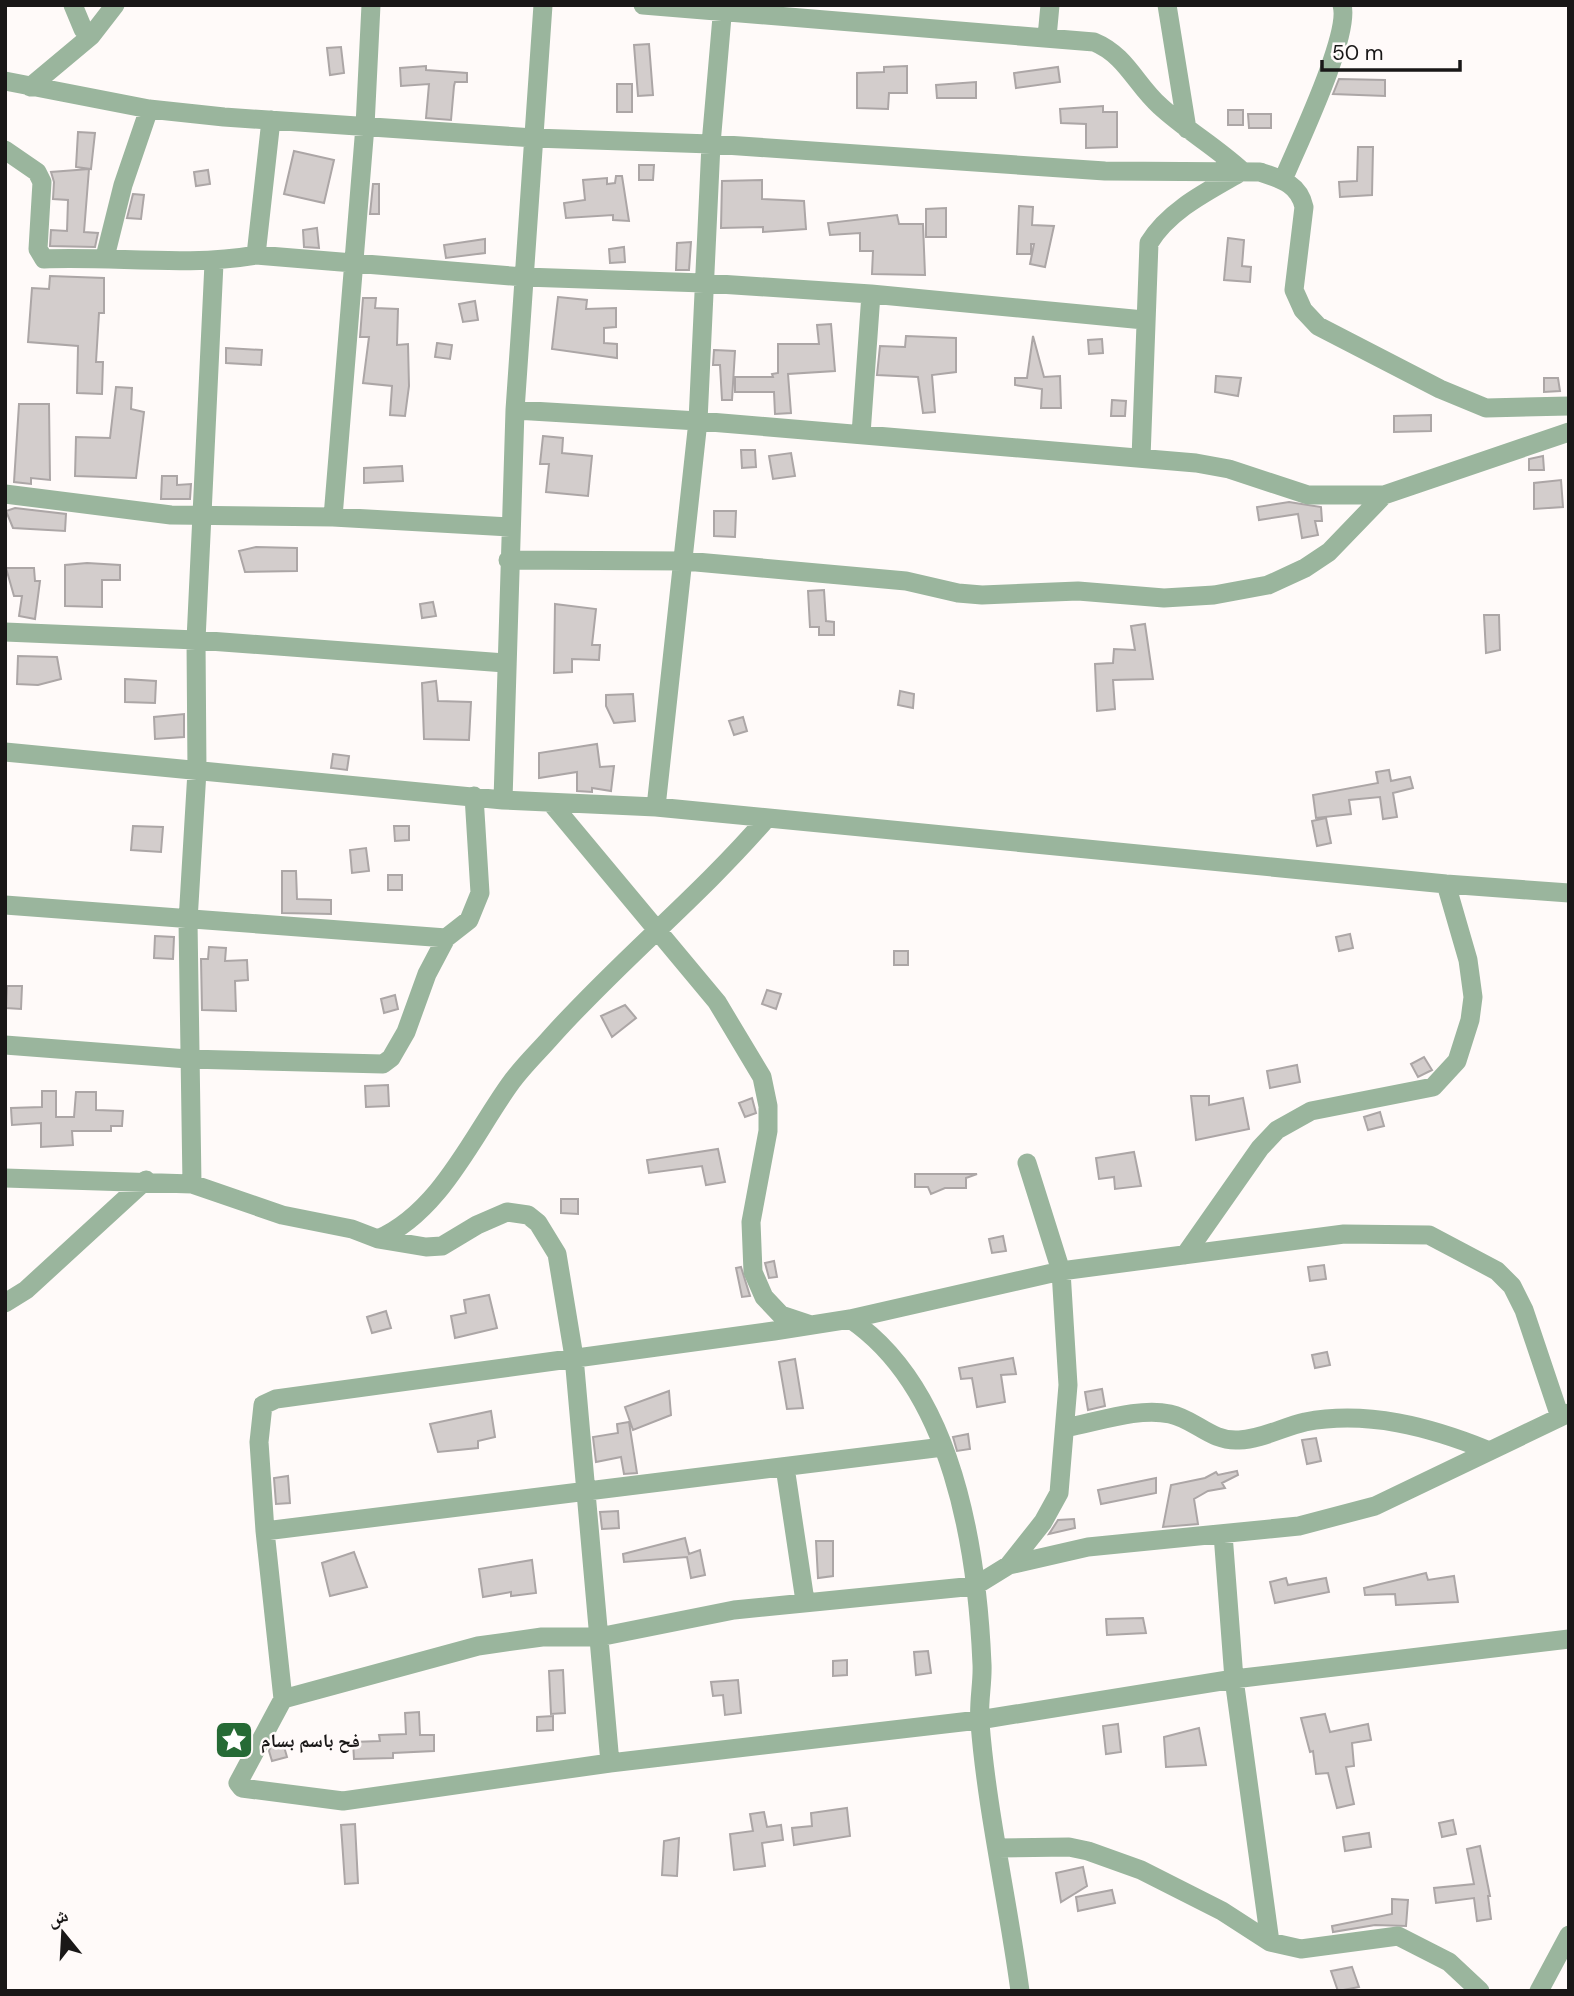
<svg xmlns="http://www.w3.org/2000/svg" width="1574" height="1996" font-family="'DM Sans','Noto Naskh Arabic',sans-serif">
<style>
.building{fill:#d3cdcc;stroke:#aca6a6;stroke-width:2}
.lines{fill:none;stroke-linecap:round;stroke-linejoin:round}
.minor{stroke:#9ab59d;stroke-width:19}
.labels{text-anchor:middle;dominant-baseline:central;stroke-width:5;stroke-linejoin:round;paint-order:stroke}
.poi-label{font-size:19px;font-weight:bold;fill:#191717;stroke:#fffaf9;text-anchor:start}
</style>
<rect width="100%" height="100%" fill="#fffaf9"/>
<path class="building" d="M 649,44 L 653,95 L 638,96 L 634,45 Z
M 341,47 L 344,73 L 330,75 L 327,48 Z
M 426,66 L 426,70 L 467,73 L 467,82 L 455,82 L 454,86 L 451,120 L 426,118 L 429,84 L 401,86 L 400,68 Z
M 907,66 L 907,93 L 889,93 L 888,109 L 857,108 L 857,73 L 884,72 L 884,67 Z
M 1058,67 L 1060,82 L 1016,88 L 1014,73 Z
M 1339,79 L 1385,80 L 1385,96 L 1333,94 Z
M 976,82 L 976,98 L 937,98 L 936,85 Z
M 617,84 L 632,84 L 632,112 L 617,112 Z
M 1103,106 L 1103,112 L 1117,112 L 1117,147 L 1086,148 L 1086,124 L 1061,123 L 1060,109 Z
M 1228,110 L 1243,110 L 1243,125 L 1228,125 Z
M 1248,114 L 1271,114 L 1271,128 L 1249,128 Z
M 78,132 L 95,133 L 91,169 L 76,167 Z
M 1358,147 L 1373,147 L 1372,195 L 1340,197 L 1339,182 L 1357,181 Z
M 294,151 L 334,160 L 324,203 L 284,194 Z
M 639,165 L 654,165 L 653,180 L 639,180 Z
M 89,169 L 84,232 L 98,233 L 95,247 L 50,246 L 51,230 L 67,231 L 68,200 L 53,199 L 54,182 L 51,172 Z
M 208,170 L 210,184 L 196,186 L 194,172 Z
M 616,176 L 622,176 L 629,221 L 613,220 L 613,215 L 566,218 L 564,203 L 585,200 L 583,180 L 607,178 L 607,184 L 615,183 Z
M 762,180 L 762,199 L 804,201 L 806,229 L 763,232 L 763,227 L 721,228 L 722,181 Z
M 373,184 L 379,184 L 379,214 L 370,214 Z
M 133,194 L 144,195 L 141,219 L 127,218 Z
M 1019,206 L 1033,207 L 1032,225 L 1054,226 L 1045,267 L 1030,264 L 1034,244 L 1031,244 L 1031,254 L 1017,254 Z
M 946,208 L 946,237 L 926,237 L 926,209 Z
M 897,215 L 899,224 L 923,224 L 925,275 L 872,274 L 873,251 L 860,251 L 860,233 L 830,235 L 828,223 Z
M 317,228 L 319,248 L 304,247 L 303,230 Z
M 1228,238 L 1244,240 L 1242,266 L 1251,267 L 1250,282 L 1224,280 Z
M 485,239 L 485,253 L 446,258 L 444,245 Z
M 691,242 L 689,270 L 676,270 L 677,243 Z
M 624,247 L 625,262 L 610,263 L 609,249 Z
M 50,276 L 104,278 L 104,313 L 99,313 L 96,362 L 103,362 L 102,394 L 77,393 L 78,346 L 28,342 L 32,288 L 49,289 Z
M 558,297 L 587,300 L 586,309 L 616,308 L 616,327 L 604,328 L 604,343 L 617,344 L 617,358 L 552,349 Z
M 363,298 L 376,298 L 375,308 L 398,309 L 397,345 L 408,344 L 409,386 L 405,416 L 390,415 L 392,386 L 363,383 L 369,337 L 360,337 Z
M 475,301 L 478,320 L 463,322 L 459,304 Z
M 831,324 L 835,371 L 788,374 L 791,413 L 775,414 L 774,392 L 735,392 L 735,377 L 773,377 L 772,374 L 778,373 L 778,344 L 819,344 L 817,325 Z
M 906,336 L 956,338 L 956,372 L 932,375 L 935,412 L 923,413 L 918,377 L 877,375 L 880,346 L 905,347 Z
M 1033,336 L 1044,377 L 1060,376 L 1061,408 L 1041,408 L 1042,389 L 1015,385 L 1015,378 L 1027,378 Z
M 1102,339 L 1103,353 L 1089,354 L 1088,340 Z
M 437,343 L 452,345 L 450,359 L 435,357 Z
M 226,348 L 262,350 L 261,365 L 226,363 Z
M 714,350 L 735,351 L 732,400 L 722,400 L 720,365 L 713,365 Z
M 1216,376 L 1241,378 L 1238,396 L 1215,392 Z
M 1544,378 L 1558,378 L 1560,391 L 1544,392 Z
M 116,387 L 132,388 L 131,409 L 144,412 L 136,478 L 75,476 L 76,437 L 110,438 Z
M 1112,400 L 1126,401 L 1125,416 L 1111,416 Z
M 19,404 L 49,404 L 50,480 L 31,478 L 31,484 L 14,482 Z
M 1431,415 L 1431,431 L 1394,432 L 1394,416 Z
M 543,436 L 563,438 L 562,453 L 592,456 L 588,496 L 546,492 L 549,464 L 540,464 Z
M 741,450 L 755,450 L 756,467 L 742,468 Z
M 791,453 L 795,476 L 773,479 L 769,456 Z
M 1543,456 L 1544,470 L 1529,470 L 1529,459 Z
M 402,466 L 403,481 L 364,483 L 364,468 Z
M 162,476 L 177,476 L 177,485 L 191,484 L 190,499 L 161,499 Z
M 1561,480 L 1563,507 L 1534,509 L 1534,483 Z
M 1289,502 L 1321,507 L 1322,521 L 1315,521 L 1318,535 L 1302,538 L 1298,514 L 1259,520 L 1257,507 Z
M 15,508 L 66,514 L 65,531 L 13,528 L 6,511 Z
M 714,511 L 736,511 L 735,537 L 714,536 Z
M 256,547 L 297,548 L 297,571 L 245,572 L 239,551 Z
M 87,563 L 120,565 L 120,580 L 102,580 L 102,607 L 65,606 L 65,565 Z
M 6,568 L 34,568 L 35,581 L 40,581 L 35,619 L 19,616 L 22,596 L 14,596 Z
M 824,590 L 826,621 L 834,622 L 834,635 L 819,635 L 819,627 L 810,627 L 808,591 Z
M 433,602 L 436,616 L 422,618 L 420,604 Z
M 555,604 L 596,609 L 592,645 L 600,645 L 599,660 L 572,659 L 572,672 L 554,673 Z
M 1484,615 L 1499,615 L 1500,650 L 1486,653 Z
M 1145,624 L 1153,679 L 1113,680 L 1115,709 L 1097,711 L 1095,664 L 1113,663 L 1114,649 L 1135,650 L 1131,626 Z
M 18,656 L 57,657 L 61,679 L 38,685 L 17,684 Z
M 125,679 L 156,681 L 155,703 L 125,702 Z
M 436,681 L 438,701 L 471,702 L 469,740 L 424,739 L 422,683 Z
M 900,691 L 914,694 L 913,708 L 898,705 Z
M 633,694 L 635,721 L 614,723 L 606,706 L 606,695 Z
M 184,714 L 184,737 L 155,739 L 154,717 Z
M 743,717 L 747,731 L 734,735 L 729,721 Z
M 597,744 L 600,767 L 614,766 L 611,791 L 592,788 L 592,792 L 577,791 L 577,772 L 539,778 L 539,753 Z
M 333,754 L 349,756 L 347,770 L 331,768 Z
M 1389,770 L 1391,781 L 1410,777 L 1413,788 L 1393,793 L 1397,817 L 1383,819 L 1380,797 L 1349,800 L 1351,814 L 1316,818 L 1313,795 L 1378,783 L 1376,772 Z
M 1326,818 L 1331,843 L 1317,846 L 1312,821 Z
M 133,826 L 163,827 L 161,852 L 131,850 Z
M 394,826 L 409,826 L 409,840 L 395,841 Z
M 366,848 L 369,871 L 352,873 L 350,850 Z
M 282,871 L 296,871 L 297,899 L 331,900 L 331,914 L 282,913 Z
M 388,875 L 402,875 L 402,890 L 388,890 Z
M 1350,934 L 1353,948 L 1339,951 L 1336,937 Z
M 155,936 L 174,937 L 173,959 L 154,958 Z
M 209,947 L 226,948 L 225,961 L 247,960 L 248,980 L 235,981 L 236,1011 L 202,1010 L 201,959 L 208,959 Z
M 894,951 L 908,951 L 908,965 L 894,965 Z
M 7,986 L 22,986 L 21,1009 L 6,1008 Z
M 767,990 L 781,994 L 776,1009 L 762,1004 Z
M 395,995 L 398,1009 L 384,1013 L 381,999 Z
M 625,1005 L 636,1018 L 612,1037 L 601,1016 Z
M 1424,1057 L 1432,1070 L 1418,1077 L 1411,1064 Z
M 1297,1065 L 1300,1082 L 1270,1088 L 1267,1071 Z
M 388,1085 L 389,1106 L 366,1107 L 365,1086 Z
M 42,1091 L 56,1091 L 56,1117 L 74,1117 L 76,1092 L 96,1092 L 96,1110 L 123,1111 L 122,1126 L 111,1126 L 111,1131 L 72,1131 L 73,1145 L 41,1147 L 41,1123 L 12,1125 L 11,1108 L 42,1107 Z
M 1191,1096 L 1209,1096 L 1209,1105 L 1243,1098 L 1249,1129 L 1196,1140 Z
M 752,1098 L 756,1113 L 745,1117 L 739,1103 Z
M 1380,1112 L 1384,1126 L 1368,1130 L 1364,1117 Z
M 718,1149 L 725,1182 L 706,1185 L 702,1166 L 649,1173 L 647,1160 Z
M 1134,1152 L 1141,1186 L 1115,1189 L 1114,1177 L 1099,1179 L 1096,1158 Z
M 915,1174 L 977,1174 L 966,1178 L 966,1188 L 945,1188 L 931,1194 L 928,1187 L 915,1187 Z
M 561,1199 L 578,1199 L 578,1214 L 561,1213 Z
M 1003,1236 L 1006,1251 L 992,1253 L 989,1239 Z
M 774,1261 L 777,1277 L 769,1278 L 765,1263 Z
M 1324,1265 L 1326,1279 L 1310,1281 L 1308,1267 Z
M 741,1267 L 750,1296 L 742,1297 L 736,1268 Z
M 489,1295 L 497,1328 L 455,1338 L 451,1316 L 466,1313 L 464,1300 Z
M 386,1311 L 391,1328 L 372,1333 L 367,1317 Z
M 1327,1352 L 1330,1365 L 1315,1368 L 1312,1355 Z
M 1013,1358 L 1016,1374 L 1001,1375 L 1005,1402 L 977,1407 L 972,1378 L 961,1379 L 959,1368 Z
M 795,1359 L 803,1408 L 787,1409 L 779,1362 Z
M 1102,1389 L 1105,1406 L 1088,1410 L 1085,1392 Z
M 669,1391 L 671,1415 L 633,1430 L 625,1407 Z
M 491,1411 L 495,1437 L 478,1441 L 478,1448 L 438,1452 L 430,1424 Z
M 629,1422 L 637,1473 L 624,1474 L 621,1457 L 596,1462 L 593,1437 L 618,1433 L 617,1424 Z
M 968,1434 L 970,1449 L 957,1451 L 953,1437 Z
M 1316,1438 L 1321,1461 L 1307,1464 L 1302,1440 Z
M 1237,1471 L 1238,1475 L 1222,1483 L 1225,1488 L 1208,1491 L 1194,1499 L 1198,1524 L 1163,1527 L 1171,1485 L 1205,1478 L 1216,1472 L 1218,1475 Z
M 288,1476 L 290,1503 L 276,1504 L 274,1478 Z
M 1156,1478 L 1156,1493 L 1101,1504 L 1098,1490 Z
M 618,1511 L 619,1528 L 602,1529 L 600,1512 Z
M 1074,1519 L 1075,1528 L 1049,1534 L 1058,1520 Z
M 685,1538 L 689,1554 L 700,1550 L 705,1575 L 691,1578 L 687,1557 L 624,1562 L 623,1554 Z
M 816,1541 L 833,1541 L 833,1576 L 818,1578 Z
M 354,1552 L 367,1587 L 330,1596 L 322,1563 Z
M 532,1560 L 536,1593 L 511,1596 L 511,1592 L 483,1597 L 479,1569 Z
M 1426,1573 L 1428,1580 L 1454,1576 L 1458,1602 L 1396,1605 L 1395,1594 L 1365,1595 L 1364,1588 Z
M 1286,1578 L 1288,1585 L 1326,1578 L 1329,1592 L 1275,1603 L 1270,1582 Z
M 1143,1618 L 1146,1633 L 1107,1635 L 1106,1619 Z
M 928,1651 L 931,1673 L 916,1675 L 914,1652 Z
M 847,1660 L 847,1675 L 833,1676 L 833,1661 Z
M 563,1670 L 565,1713 L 551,1714 L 549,1671 Z
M 738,1680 L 741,1713 L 725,1715 L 723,1695 L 713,1696 L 711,1682 Z
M 419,1712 L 420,1735 L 434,1735 L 434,1751 L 393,1753 L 393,1758 L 354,1759 L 353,1742 L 380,1741 L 379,1735 L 406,1734 L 405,1713 Z
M 1325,1714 L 1330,1732 L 1368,1724 L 1371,1740 L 1352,1743 L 1354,1766 L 1346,1767 L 1354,1804 L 1337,1808 L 1328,1773 L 1316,1774 L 1313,1751 L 1310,1752 L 1301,1718 Z
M 553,1716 L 553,1730 L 537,1731 L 537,1717 Z
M 1118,1724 L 1121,1752 L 1106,1754 L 1103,1726 Z
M 1199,1728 L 1206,1765 L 1166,1767 L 1164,1737 Z
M 283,1743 L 287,1757 L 272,1761 L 269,1751 L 271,1746 Z
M 847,1808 L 850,1836 L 794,1845 L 792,1828 L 812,1826 L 811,1813 Z
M 764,1812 L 767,1827 L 781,1825 L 783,1840 L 762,1843 L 765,1866 L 734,1870 L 730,1834 L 753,1831 L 750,1814 Z
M 1453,1820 L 1456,1834 L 1442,1837 L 1439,1823 Z
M 355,1824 L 358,1883 L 345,1884 L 341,1825 Z
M 1369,1833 L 1371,1847 L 1345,1851 L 1343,1837 Z
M 679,1838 L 677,1876 L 662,1875 L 664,1841 Z
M 1480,1846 L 1490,1896 L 1488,1896 L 1491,1919 L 1477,1921 L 1474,1898 L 1436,1903 L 1434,1888 L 1474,1884 L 1467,1849 Z
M 1083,1867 L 1087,1886 L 1061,1902 L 1056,1873 Z
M 1112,1890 L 1115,1903 L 1078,1911 L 1076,1897 Z
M 1392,1899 L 1408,1900 L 1406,1926 L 1375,1925 L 1333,1932 L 1332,1926 L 1392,1914 Z
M 1352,1967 L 1359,1987 L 1338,1991 L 1331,1971 Z"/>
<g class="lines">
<path class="minor" d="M 73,5 L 83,29 L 91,36
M 643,5 L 1094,42 C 1126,55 1136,85 1160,106 C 1186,130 1216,147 1242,171
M 1167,5 L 1187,129
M 1047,37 L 1050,5
M 5,81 L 149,109 L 224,117 L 534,138 L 711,144 L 1105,171 L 1260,172 C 1281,179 1299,184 1304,207 L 1294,290 L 1303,310 L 1318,326 L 1440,389 L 1486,408 L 1569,406
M 30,87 L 91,36 L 115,5
M 5,150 L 37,172 L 42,182 L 38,249 L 44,259 C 115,256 186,267 256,255 L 524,277 L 704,283 L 871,294 L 1144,320
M 1283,180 C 1296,148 1351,35 1342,5
M 256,255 L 271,120
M 105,257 L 123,185 L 149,109
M 515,410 L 698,421 L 1196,463 L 1229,469 L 1308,495 L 1384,495 L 1569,432
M 861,434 L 871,294
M 1141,458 L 1149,243 C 1169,210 1208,191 1241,172
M 5,494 L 171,515 L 333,517 L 510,527
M 333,517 L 365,126 L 371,5
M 508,560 L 685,561 L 906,581 L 958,593 L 982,595 L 1078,591 L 1164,598 L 1214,595 L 1268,585 L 1305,568 L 1329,552 L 1384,495
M 5,632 L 196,640 L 505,663
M 5,752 L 503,800 L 656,807 L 1446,884 L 1569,893
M 503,800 L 515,410 L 543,5
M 552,804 L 717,1002 L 762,1077 L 768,1106 L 768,1131 L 751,1222 L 753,1272 L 764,1297 L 781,1315 L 808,1324
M 656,807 L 698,421 L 711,144 L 723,5
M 5,905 L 446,938
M 5,1045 L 188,1059 L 383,1064 L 391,1058 L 406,1032 L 427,974 L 446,938 L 469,920 L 480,893 L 474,796
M 5,1178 L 192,1184 L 282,1215 L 352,1229 L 378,1239 L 426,1247 L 442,1246 L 477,1225 L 507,1212 L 528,1215 L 538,1223 L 557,1254 L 574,1357 L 610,1763
M 192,1184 L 188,921 L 197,771 L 196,640 L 214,263
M 378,1239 C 440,1212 472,1137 510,1084 C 522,1067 538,1052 552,1036 C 620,960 700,896 767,818
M 1185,1255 L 1260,1148 L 1277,1130 L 1311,1111 L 1433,1087 L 1457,1061 L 1470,1020 L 1473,997 L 1468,960 L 1446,884
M 5,1303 L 26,1290 L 146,1180
M 850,1319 C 953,1389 977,1548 982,1664 C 983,1683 978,1703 980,1723 C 987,1812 1008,1901 1020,1991
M 1560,1417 L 1524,1310 L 1512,1286 L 1497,1271 L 1429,1235 L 1344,1234 L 1061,1271 L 850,1319 L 774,1331 L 276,1399 L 263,1405 L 259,1442 L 265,1531 L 283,1699 L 238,1783 L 242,1788 L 343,1801 L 610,1763 L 979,1720 L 1234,1679 L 1569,1639
M 1065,1428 C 1098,1422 1138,1407 1170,1414 C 1195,1419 1211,1442 1239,1440 C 1262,1439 1283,1427 1305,1422 C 1367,1410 1430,1427 1487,1450
M 785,1467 L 805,1601
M 265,1531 L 943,1447
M 1223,1534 L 1234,1679 L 1270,1942
M 1009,1565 L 1043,1522 L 1059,1493 L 1068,1385 L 1061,1271 L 1027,1163
M 283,1699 L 478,1646 L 542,1637 L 599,1637 L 734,1610 L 975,1586 L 1009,1565 L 1088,1547 L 1299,1526 L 1375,1506 L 1569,1413
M 998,1848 L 1069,1847 L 1088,1851 L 1141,1870 L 1222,1911 L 1270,1942 L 1301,1949 L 1398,1936 L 1449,1962 L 1480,1991
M 1539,1991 L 1569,1935"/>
</g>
<defs>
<g id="sight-square" transform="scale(2.0125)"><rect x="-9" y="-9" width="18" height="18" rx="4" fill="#266a35" stroke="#fffaf9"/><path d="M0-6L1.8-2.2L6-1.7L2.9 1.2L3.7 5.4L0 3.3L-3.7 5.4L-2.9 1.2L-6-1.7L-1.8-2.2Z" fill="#fff"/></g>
</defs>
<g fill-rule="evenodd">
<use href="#sight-square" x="234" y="1740"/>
</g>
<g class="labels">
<g class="poi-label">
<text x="261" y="1740">فح باسم بسام</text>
</g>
</g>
<rect width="1574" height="1996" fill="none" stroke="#191717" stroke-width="14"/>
<g transform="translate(63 1933) rotate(342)" stroke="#fffaf9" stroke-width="5" paint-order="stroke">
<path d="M0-5L12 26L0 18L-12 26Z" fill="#191717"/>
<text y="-10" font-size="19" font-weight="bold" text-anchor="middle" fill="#191717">ش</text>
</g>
<path d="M1322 60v10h138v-10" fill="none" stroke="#191717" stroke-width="3.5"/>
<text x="1332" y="60" font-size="21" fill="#191717" stroke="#fffaf9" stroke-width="5" paint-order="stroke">50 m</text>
</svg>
